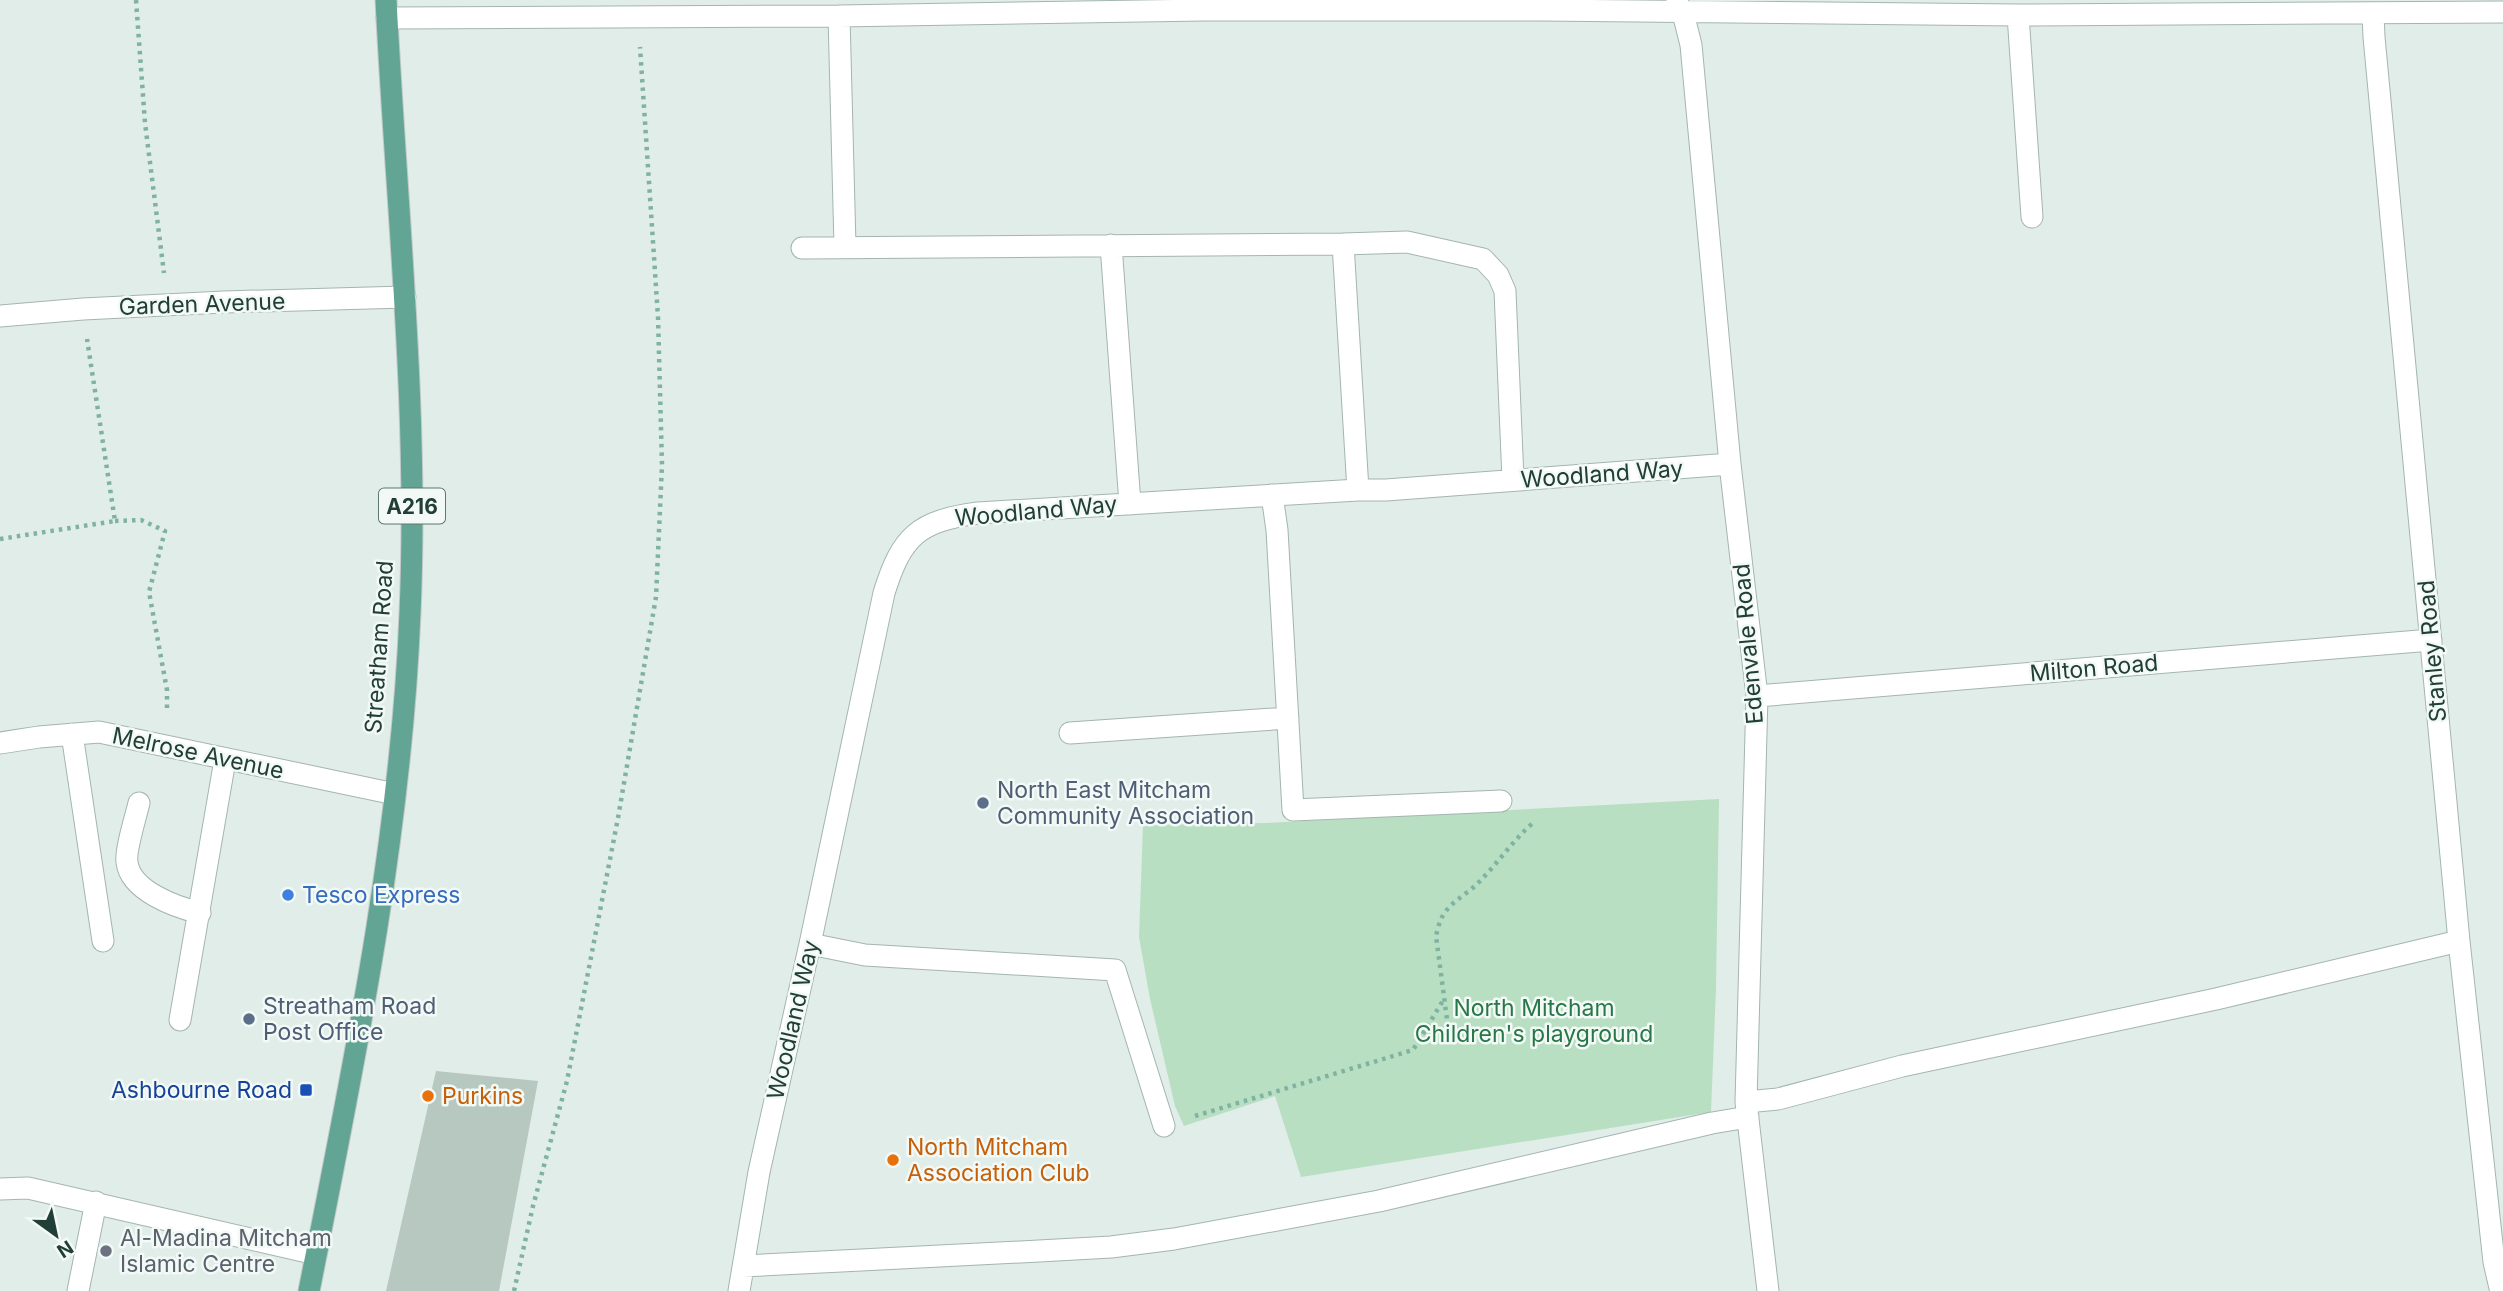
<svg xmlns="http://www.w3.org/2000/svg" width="2503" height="1291" font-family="Inter,sans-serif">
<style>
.green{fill:#b9dfc3}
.building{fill:#b7c8c1}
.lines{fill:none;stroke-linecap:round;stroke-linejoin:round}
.minor-casing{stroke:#a4b5af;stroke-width:23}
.major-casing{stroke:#c1c9c7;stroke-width:23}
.path{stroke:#80b2a2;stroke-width:4.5;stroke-dasharray:3.5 5;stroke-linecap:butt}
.minor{stroke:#fff;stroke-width:21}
.major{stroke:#63a594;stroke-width:21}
.service-dot{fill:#5c6f8a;stroke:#f2f9f6;stroke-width:2.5}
.shop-dot{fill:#3f7fe0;stroke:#f2f9f6;stroke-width:2.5}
.transit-dot{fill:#1a4fb4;stroke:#f2f9f6;stroke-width:2.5}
.food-dot{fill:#e8710a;stroke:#f2f9f6;stroke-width:2.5}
.worship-dot{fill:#6b7280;stroke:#f2f9f6;stroke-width:2.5}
.labels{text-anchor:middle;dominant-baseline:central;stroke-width:5;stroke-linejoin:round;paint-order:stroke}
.shield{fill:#f2f9f6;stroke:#607770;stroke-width:2}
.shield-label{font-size:21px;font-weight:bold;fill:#213f36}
.street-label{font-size:23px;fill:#213f36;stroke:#f2f9f6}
.service-label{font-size:23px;fill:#4e5e75;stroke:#f2f9f6;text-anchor:start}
.shop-label{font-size:23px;fill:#366cbe;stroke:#f2f9f6;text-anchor:start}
.park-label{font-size:23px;fill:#287847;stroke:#f2f9f6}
.transit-label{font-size:23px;fill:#164399;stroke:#f2f9f6;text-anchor:end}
.food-label{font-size:23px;fill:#c56008;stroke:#f2f9f6;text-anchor:start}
.worship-label{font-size:23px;fill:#5b616d;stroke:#f2f9f6;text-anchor:start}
</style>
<rect width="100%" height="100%" fill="#e1ede8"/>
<path class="green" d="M 1719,799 L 1716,989 L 1711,1112 L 1301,1177 L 1275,1096 L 1184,1126 L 1175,1106 L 1150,999 L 1139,937 L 1143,825 L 1265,823 Z"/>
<path class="building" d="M 436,1071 L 538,1081 L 499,1291 L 386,1291 Z"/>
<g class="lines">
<g class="minor-casing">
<path id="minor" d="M 1677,2 L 1683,13 L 1691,45 L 1730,464 L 1757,696 L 1746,1102 L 1768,1291
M 2373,14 L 2374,37 L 2459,941 L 2494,1262 L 2500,1288
M 2018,15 L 2032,217
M 839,16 L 845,246
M 387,18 L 839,16 L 1204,10 L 1541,10 L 2018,15 L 2503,12
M 1343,244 L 1407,242 L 1483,259 L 1498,275 L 1505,291 L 1513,480
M 1111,245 L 1130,504
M 802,248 L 1343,244 L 1358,490
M 0,316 L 83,309 L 224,302 L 405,297
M 1272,495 L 1277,530 L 1293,810 L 1501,801
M 1757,696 L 2431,640
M 1070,733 L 1288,718
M 72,734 L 103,941
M 0,743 L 39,737 L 99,732 L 395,794
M 139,803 C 136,816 125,851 127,862 C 130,891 176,907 200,913
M 810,944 L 865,955 L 1115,970 L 1164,1126
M 180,1020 L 225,760
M 1746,1102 L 1778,1099 L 1902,1066 L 2216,999 L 2459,941
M 0,1189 L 28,1188 L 316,1254
M 743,1266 L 1039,1251 L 1111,1247 L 1174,1239 L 1379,1201 L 1712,1123 L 1748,1117
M 78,1291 L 96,1202
M 739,1291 L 759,1172 L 810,944 L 884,593 C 902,535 919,521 978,513 L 1358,490 L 1386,490 L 1730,464"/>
</g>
<g class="major-casing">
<path id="major" d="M 309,1291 C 353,1068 401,841 410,613 C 419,409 396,204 386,0"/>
</g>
<path class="path" d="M 136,0 L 145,123 L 164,273
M 115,521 L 141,520 L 165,531 L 149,592 L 167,690 L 167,713
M 0,539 L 115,521 L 87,339
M 1448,1027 L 1436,936 C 1438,928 1440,918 1446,911 C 1455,899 1469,893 1479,882 C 1498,863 1513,840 1534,822
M 1195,1116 L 1413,1050 L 1444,999
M 514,1291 L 533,1206 L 567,1081 L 618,818 L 656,597 L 662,465 L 658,317 L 640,47"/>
<use href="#minor" class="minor"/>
<use href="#major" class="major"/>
</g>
<g class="service-dot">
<circle cx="983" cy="803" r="7"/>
<circle cx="249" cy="1019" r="7"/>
</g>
<circle class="shop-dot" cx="288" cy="895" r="7"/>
<rect class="transit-dot" x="299" y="1083" width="14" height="14" rx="3.5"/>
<g class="food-dot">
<circle cx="428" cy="1096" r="7"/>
<circle cx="893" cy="1160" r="7"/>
</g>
<circle class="worship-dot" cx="106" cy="1251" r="7"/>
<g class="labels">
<rect class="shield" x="379" y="488.5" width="66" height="35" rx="5"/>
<g class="shield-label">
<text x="412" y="506">A216</text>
</g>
<g class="street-label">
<text transform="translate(202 304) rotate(-2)">Garden Avenue</text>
<text transform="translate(1602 474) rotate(-4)">Woodland Way</text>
<text transform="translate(1036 511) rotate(-5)">Woodland Way</text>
<text transform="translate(1748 644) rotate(-95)">Edenvale Road</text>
<text transform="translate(379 647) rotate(-86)">Streatham Road</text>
<text transform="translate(2432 651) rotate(-95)">Stanley Road</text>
<text transform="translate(2094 668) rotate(-5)">Milton Road</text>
<text transform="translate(198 753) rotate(12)">Melrose Avenue</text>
<text transform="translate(793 1020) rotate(-77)">Woodland Way</text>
</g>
<g class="service-label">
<text x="997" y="790">North East Mitcham<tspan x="997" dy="26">Community Association</tspan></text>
<text x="263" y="1006">Streatham Road<tspan x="263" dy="26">Post Office</tspan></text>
</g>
<g class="shop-label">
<text x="302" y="895">Tesco Express</text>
</g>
<g class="park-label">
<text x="1534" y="1008">North Mitcham<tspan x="1534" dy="26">Children's playground</tspan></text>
</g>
<g class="transit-label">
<text x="292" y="1090">Ashbourne Road</text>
</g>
<g class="food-label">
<text x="442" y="1096">Purkins</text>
<text x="907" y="1147">North Mitcham<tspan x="907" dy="26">Association Club</tspan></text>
</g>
<g class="worship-label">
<text x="120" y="1238">Al-Madina Mitcham<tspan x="120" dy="26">Islamic Centre</tspan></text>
</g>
</g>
<g transform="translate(56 1235) rotate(147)" stroke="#f2f9f6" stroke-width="5" paint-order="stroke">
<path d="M0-5L12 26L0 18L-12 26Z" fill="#213f36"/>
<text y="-10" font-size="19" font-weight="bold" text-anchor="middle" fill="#213f36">N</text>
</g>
</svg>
